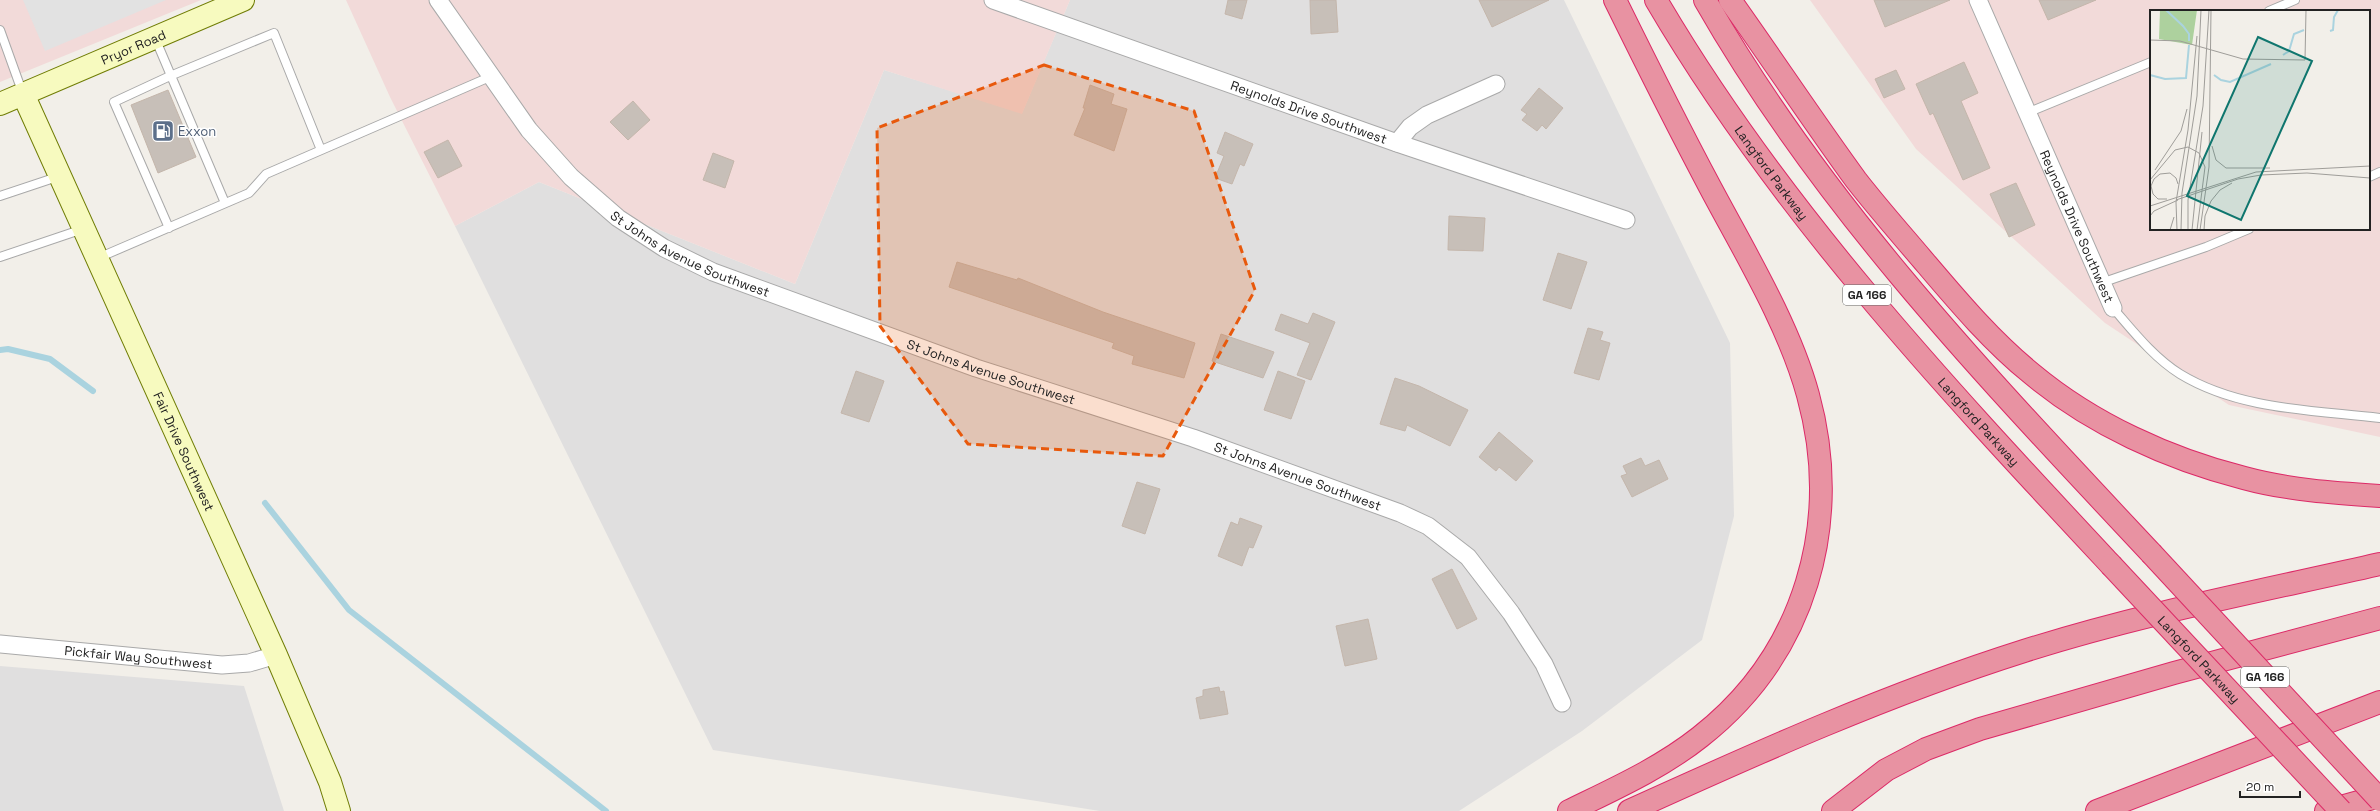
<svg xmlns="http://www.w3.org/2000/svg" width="2380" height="811" font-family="'Space Grotesk',sans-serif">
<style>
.residential{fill:#e0dfdf}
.commercial{fill:#f2dad9;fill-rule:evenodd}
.parking{fill:#e2e2e2}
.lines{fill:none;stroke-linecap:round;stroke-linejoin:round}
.stream{stroke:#aad3df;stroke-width:6}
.building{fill:#c7bfb8;stroke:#c4b6ab}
.lane-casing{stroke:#a9a9a9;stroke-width:10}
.street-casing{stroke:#a9a9a9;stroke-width:19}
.secondary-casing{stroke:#707d05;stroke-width:24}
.highway-casing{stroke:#dc2a67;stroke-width:24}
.lane{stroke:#fff;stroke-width:8}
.street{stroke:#fff;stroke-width:17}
.secondary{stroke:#f7fabf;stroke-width:22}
.highway{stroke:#e892a2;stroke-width:22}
.highway-bridge-casing{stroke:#dc2a67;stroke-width:24;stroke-linecap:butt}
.highway-bridge{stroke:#e892a2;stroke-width:22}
.marked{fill:#e8590c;fill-opacity:0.2;stroke:#e8590c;stroke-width:3;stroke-dasharray:8 5;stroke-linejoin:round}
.labels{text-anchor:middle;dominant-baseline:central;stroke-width:3;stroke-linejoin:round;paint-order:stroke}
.shield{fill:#fff;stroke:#646464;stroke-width:1}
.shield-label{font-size:12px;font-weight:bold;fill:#222}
.street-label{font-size:13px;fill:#222;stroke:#fff}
.service-label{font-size:13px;fill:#4e5e75;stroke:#fff;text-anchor:start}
.inset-river{fill:none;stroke:#aad3df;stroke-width:2}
.inset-road{fill:none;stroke:#9f9d99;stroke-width:1}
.view{fill:#0f766e;fill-opacity:0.15;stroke:#0f766e;stroke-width:2}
.inset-edge{fill:none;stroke:#222;stroke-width:2}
</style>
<rect width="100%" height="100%" fill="#f2efe9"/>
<path class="residential" d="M 1070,0 L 1564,0 L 1730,343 L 1734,516 L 1702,640 L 1582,731 L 1459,811 L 1100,811 L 713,750 L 455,226 L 539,182 L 795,284 L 884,70 L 1022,113 Z
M 0,666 L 244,686 L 284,811 L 0,811 Z"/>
<path class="commercial" d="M 0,0 L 201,0 L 0,82 Z
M 346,0 L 1070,0 L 1022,114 L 884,70 L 795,284 L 539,182 L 455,226 L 390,97 Z
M 1810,0 L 2380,0 L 2380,437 L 2229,405 L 2105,323 L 1916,149 ZM 2151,11 L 2369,11 L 2369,229 L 2151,229 Z"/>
<path class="parking" d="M 23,0 L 166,0 L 45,51 Z"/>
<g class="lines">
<path class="stream" d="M 0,350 L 8,349 L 50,359 L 93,391
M 265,503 L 349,610 L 606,811"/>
</g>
<path class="building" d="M 1228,0 L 1247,0 L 1242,19 L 1225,14 Z
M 1310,0 L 1336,0 L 1338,32 L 1311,34 Z
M 1479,0 L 1549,0 L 1492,27 Z
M 1874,0 L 1950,0 L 1885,27 Z
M 2039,0 L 2096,0 L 2048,20 Z
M 1964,62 L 1978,93 L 1961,101 L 1990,168 L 1963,180 L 1933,113 L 1930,115 L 1916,84 Z
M 1896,70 L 1905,89 L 1884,98 L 1875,79 Z
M 1090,85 L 1114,94 L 1111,104 L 1127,109 L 1114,151 L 1074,135 L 1085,108 L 1083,108 Z
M 1539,88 L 1563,108 L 1546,129 L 1542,125 L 1537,131 L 1522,120 L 1527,114 L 1521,110 Z
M 168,90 L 196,157 L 158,173 L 131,105 Z
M 633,101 L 650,120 L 628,140 L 610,122 Z
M 1225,132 L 1253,144 L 1244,166 L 1240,164 L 1232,184 L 1215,178 L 1224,156 L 1217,153 Z
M 448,140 L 462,166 L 438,178 L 424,152 Z
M 713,153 L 734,161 L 725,188 L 703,180 Z
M 2016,183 L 2035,225 L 2009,237 L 1990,194 Z
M 1449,216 L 1485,218 L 1483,251 L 1448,250 Z
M 1558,253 L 1587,262 L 1571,309 L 1543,300 Z
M 957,262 L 1017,280 L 1018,278 L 1103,312 L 1195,343 L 1184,378 L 1132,364 L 1134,356 L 1112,348 L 1114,343 L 949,287 Z
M 1313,313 L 1335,322 L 1311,380 L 1297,375 L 1310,343 L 1275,330 L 1281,314 L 1308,324 Z
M 1588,328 L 1603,332 L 1600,340 L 1610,343 L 1599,380 L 1574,373 Z
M 1221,334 L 1274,352 L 1263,378 L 1212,361 Z
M 856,371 L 884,381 L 869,422 L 841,413 Z
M 1278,371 L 1305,381 L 1291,419 L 1264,410 Z
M 1395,378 L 1419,386 L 1468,410 L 1450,446 L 1407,425 L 1405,431 L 1380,424 Z
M 1499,432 L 1533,461 L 1516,481 L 1499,467 L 1496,471 L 1479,457 Z
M 1641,458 L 1645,466 L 1659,460 L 1668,479 L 1632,497 L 1621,476 L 1627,474 L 1623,466 Z
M 1137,482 L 1160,489 L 1145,534 L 1122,526 Z
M 1240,518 L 1262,526 L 1253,548 L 1249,547 L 1242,566 L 1218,556 L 1231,522 L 1238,525 Z
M 1452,569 L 1477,619 L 1457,629 L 1432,579 Z
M 1368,619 L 1377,659 L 1345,666 L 1336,626 Z
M 1219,687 L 1220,692 L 1224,691 L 1228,714 L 1200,719 L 1196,698 L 1203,696 L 1203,690 Z"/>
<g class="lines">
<g class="lane-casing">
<path id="lane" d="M 2269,11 L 2295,0
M 0,30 L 23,94
M 155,38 L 225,203
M 2027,113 L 2151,62
M 2369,177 L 2380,172
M 0,196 L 60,176
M 169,228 L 114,102 L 170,76 L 274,33 L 321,150
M 0,257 L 83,229
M 98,258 L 249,193 L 266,174 L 492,76
M 2101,283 L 2206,247 L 2249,229
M 2113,308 C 2133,331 2153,357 2180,374 C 2239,410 2313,410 2380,418"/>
</g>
<g class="street-casing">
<g id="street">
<path id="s1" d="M 438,0 L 529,130 L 571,177 L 618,218 L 664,248 L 713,272 L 976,368 L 1193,438 L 1400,513 L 1428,526 L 1468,557 L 1511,613 L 1544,664 L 1562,703"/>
<path id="s2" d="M 993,0 L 1397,143 L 1626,220"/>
<path id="s3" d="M 1978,0 L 2113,308"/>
<path d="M 1397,143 L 1410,127 L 1427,115 L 1496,84"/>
<path id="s4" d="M 0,644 L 222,665 L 249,663 L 276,655"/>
</g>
</g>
<g class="secondary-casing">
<g id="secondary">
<path id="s5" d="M 23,94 L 276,655 L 330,782 L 339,811"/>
<path id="s6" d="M 0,104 L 243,0"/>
</g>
</g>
<g class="highway-casing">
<g id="highway">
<path id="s7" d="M 1656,0 C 1779,210 1946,388 2111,565"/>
<path d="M 1705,0 C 1823,207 1989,380 2151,553"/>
<path d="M 1730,0 C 1772,59 1813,121 1856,180 C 1877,207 1900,233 1922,259 C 1956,299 1991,341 2032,374 C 2092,424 2169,459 2244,478 C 2288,490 2334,493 2380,496"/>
<path d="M 1569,811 C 1614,789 1661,768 1700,737 C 1806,654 1843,522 1808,395 C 1789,325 1744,251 1710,187 C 1677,125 1646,63 1615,0"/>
<path d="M 1629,811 C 1759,752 1888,694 2024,651 C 2140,614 2261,591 2380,564"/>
<path d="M 1833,811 L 1886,770 L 1926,749 L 1980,729 L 2174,673 L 2380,618"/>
<path d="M 2097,811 L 2380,702"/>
<path d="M 2326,811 L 2380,796"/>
</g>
</g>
<use href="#lane" class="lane"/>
<use href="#street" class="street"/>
<use href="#secondary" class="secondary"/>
<use href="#highway" class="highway"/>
<g class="highway-bridge-casing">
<g id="highway-bridge">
<path d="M 2151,553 L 2380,800"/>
<path id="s8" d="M 2111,565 L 2341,811"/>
</g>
</g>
<use href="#highway-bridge" class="highway-bridge"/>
</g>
<path class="marked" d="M 1044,65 L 1194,111 L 1255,290 L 1163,456 L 968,444 L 880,326 L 877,128 Z"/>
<defs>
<g id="fuel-square" transform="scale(1.15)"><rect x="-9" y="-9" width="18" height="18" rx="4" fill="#5c6f8a" stroke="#fff"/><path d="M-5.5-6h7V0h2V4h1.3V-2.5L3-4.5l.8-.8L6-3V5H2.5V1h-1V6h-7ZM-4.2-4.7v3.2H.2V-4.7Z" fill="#fff"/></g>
</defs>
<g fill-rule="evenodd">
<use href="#fuel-square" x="163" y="131"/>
</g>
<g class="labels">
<g class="shield">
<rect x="1843" y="285" width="48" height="20" rx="3"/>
<rect x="2241" y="667" width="48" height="20" rx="3"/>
</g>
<g class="shield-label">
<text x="1867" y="295">GA 166</text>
<text x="2265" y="677">GA 166</text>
</g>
<g class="street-label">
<text stroke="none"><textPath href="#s6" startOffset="145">Pryor Road</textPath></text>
<text stroke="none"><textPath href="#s2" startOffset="335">Reynolds Drive Southwest</textPath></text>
<text stroke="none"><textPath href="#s7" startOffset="208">Langford Parkway</textPath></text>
<text stroke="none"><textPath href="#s3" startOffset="247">Reynolds Drive Southwest</textPath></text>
<text stroke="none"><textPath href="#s1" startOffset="365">St Johns Avenue Southwest</textPath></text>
<text stroke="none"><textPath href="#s1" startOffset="689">St Johns Avenue Southwest</textPath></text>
<text stroke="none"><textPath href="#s7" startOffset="532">Langford Parkway</textPath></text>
<text stroke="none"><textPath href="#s5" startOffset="392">Fair Drive Southwest</textPath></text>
<text stroke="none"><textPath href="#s1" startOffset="1013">St Johns Avenue Southwest</textPath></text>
<text stroke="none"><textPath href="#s4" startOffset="139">Pickfair Way Southwest</textPath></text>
<text stroke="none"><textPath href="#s8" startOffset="129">Langford Parkway</textPath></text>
</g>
<g class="service-label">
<text x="178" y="131">Exxon</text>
</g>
</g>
<g transform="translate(2150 10)">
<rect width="220" height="220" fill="#f2efe9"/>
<path d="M 10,0 L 47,0 L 42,35 L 9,29 Z" fill="#add19e"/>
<path class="inset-river" d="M 16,0 L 33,16 L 39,24 L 39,31M 180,21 L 183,20 L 184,7 L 188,0M 133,45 L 139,41 L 144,24 L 154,20M 0,65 L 15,69 L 36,68 L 39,35M 64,65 L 71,70 L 80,72 L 121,54"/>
<path class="inset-road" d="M 0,30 L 30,31 L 93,49 L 155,50 L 156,0M 62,136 L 66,150 L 76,158 L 120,158M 5,160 L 31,121 L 37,99M 0,170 L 25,140 L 38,137 L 49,143 L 55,157 L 47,220M 17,189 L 8,189 L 3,184 L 1,176 L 4,169 L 10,164 L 20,163 L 26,168 L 28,174M 26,190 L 88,169 L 111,165 L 157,163 L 220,168M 0,196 L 106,162 L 220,156M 0,206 L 4,201 L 28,190M 20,220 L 24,207M 27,220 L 26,192 L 38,120 L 47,26M 31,220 L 32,183 L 47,86 L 51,0M 38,220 L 38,190 L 53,96 L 59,0M 42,220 L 52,122M 50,220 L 59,157 L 61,0M 54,220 L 55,206 L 61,191 L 70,180 L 82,173"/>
<path class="view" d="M 108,27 L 162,51 L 91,210 L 37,186 Z"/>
<rect width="220" height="220" class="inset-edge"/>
</g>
<path d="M2240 791v6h60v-6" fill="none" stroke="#222222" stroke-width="2"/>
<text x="2246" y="791" font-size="12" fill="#222222" stroke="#ffffff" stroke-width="3" paint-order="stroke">20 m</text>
</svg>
